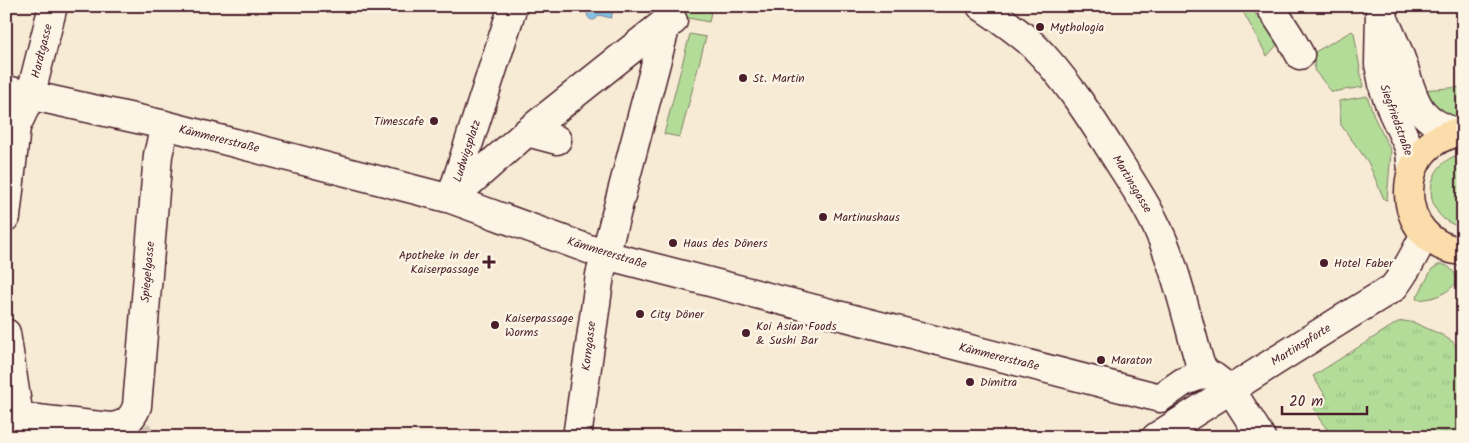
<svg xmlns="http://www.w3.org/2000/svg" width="1469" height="443" font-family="Kalam,sans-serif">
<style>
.grass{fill:#b3dc99;stroke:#7e7e62}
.park{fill:url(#park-tufts);stroke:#7e7e62}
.water{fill:#84c2e4;stroke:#6d819a}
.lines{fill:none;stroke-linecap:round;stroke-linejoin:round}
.minor-tunnel{stroke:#d4c2b3;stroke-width:28;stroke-dasharray:28 14;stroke-linecap:butt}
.minor-casing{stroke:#4a1f2b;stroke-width:31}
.major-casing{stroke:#4a1f2b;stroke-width:31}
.minor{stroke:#fcf5e5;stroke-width:28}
.major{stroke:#fbddab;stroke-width:28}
.poi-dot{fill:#4a1f2b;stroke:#fcf5e5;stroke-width:2}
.labels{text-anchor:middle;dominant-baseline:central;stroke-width:5;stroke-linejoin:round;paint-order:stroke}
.poi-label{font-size:12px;fill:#4a1f2b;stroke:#fcf5e5;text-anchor:start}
.street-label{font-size:12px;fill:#4a1f2b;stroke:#fcf5e5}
</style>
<defs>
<pattern id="park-tufts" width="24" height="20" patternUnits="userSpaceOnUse" patternTransform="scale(1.25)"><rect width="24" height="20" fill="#b3dc99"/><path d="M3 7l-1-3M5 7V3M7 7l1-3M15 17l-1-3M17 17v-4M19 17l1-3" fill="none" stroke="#9bbc84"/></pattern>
</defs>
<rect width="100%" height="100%" fill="#f7ebd5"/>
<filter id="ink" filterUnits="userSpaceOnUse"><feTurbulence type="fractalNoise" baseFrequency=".02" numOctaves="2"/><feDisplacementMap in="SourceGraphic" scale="10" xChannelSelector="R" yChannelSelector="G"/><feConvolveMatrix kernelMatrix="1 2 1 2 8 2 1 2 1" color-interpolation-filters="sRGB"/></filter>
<g filter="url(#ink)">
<path class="grass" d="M 686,6 L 712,6 L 709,22 L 683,17 Z
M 1240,6 L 1252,6 L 1256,15 L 1279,43 L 1267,56 Z
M 1352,31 L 1354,33 L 1363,87 L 1332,92 L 1314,70 L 1315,52 Z
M 690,34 L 706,37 L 680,137 L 664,134 Z
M 1463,87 L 1463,121 L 1435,111 L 1420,90 Z
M 1367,96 L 1375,119 L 1391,151 L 1387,200 L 1384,199 L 1368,162 L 1341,125 L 1339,101 Z
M 1463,154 L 1463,228 C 1454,225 1445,222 1439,214 C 1422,192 1434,158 1463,154 Z
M 1440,264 C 1450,265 1454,272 1458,280 C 1450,293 1431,301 1416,299 L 1432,269 Z"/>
<path class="park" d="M 1404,321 L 1415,323 L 1442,335 L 1453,342 L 1463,355 L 1463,437 L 1333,437 L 1320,420 L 1313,406 L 1327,398 L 1313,376 L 1398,322 Z"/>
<path class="water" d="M 575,6 L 598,7 L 614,6 L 611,18 L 599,15 C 595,23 587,21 587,12 L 574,8 Z"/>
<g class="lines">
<path class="minor-tunnel" d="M 137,430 L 141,437"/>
<g class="minor-casing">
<path id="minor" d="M 981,6 C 999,18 1017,30 1033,45 C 1068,80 1094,123 1120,164 C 1138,192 1156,220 1167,251 C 1181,288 1189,327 1200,364 L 1206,373 L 1214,377 L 1231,390 L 1261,437
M 1270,6 L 1290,37 L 1300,55
M 1380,9 L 1379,64 L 1384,89 L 1393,113 L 1408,145 L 1410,152 L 1412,170
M 1384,19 C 1390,33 1397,47 1402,62 C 1415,100 1415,120 1458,133
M 6,90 L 165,125 L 451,199 L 605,255 L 1160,398 L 1183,382 L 1206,373
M 527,132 L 557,140
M 451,198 L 513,6
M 451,199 L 527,132 L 668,20 L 673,21
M 6,217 L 16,127 L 30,97 L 53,6
M 6,333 L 19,417 L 17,437
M 19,417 L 110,427 C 124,426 132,420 137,406 L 158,155 L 165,125
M 577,437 L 600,275 L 671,6
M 1156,437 C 1235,387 1313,336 1393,288 C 1407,271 1415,253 1425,234"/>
</g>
<g class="major-casing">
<path id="major" d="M 1463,132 C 1391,139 1391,245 1463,251"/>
</g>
<use href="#minor" class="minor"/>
<use href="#major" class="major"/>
</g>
</g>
<g class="poi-dot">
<circle cx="1040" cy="27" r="5"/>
<circle cx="743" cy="78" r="5"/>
<circle cx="434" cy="121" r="5"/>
<circle cx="823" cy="217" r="5"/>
<circle cx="673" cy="243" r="5"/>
<path d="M486.5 254.5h5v5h5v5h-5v5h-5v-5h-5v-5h5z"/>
<circle cx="1324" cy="263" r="5"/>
<circle cx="640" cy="314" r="5"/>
<circle cx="495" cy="325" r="5"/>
<circle cx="746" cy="333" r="5"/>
<circle cx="1101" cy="360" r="5"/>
<circle cx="970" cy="382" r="5"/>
</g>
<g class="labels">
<g class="poi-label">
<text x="1050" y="27">Mythologia</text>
<text x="753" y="78">St. Martin</text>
<text x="424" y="121" text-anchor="end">Timescafe</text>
<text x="833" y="217">Martinushaus</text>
<text x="683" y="243">Haus des Döners</text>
<text x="479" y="255" text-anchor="end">Apotheke in der<tspan x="479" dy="14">Kaiserpassage</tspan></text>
<text x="1334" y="263">Hotel Faber</text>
<text x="650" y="314">City Döner</text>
<text x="505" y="318">Kaiserpassage<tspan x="505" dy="14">Worms</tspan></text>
<text x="756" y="326">Koi Asian Foods<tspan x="756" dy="14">&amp; Sushi Bar</tspan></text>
<text x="1111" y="360">Maraton</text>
<text x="980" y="382">Dimitra</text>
</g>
<g class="street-label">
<text transform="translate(42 51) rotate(-76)">Hardtgasse</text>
<text transform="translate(1396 120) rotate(70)">Siegfriedstraße</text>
<text transform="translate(219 139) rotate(14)">Kämmererstraße</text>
<text transform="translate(467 151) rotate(-72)">Ludwigsplatz</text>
<text transform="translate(1132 184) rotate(59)">Martinsgasse</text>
<text transform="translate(607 253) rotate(17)">Kämmererstraße</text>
<text transform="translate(148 272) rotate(-85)">Spiegelgasse</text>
<text transform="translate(1301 345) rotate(-32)">Martinspforte</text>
<text transform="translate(589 346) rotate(-83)">Korngasse</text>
<text transform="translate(999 357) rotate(14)">Kämmererstraße</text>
</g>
</g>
<rect width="1469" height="443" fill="none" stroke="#fcf5e5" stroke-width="25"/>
<rect x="12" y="12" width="1444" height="418" fill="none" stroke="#4a1f2b" stroke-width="2" filter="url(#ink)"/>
<path d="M1282 406v8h85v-8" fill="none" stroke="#4a1f2b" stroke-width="2.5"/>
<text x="1289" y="406" font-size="15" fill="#4a1f2b" stroke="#fcf5e5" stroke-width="4" paint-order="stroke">20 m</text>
</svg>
